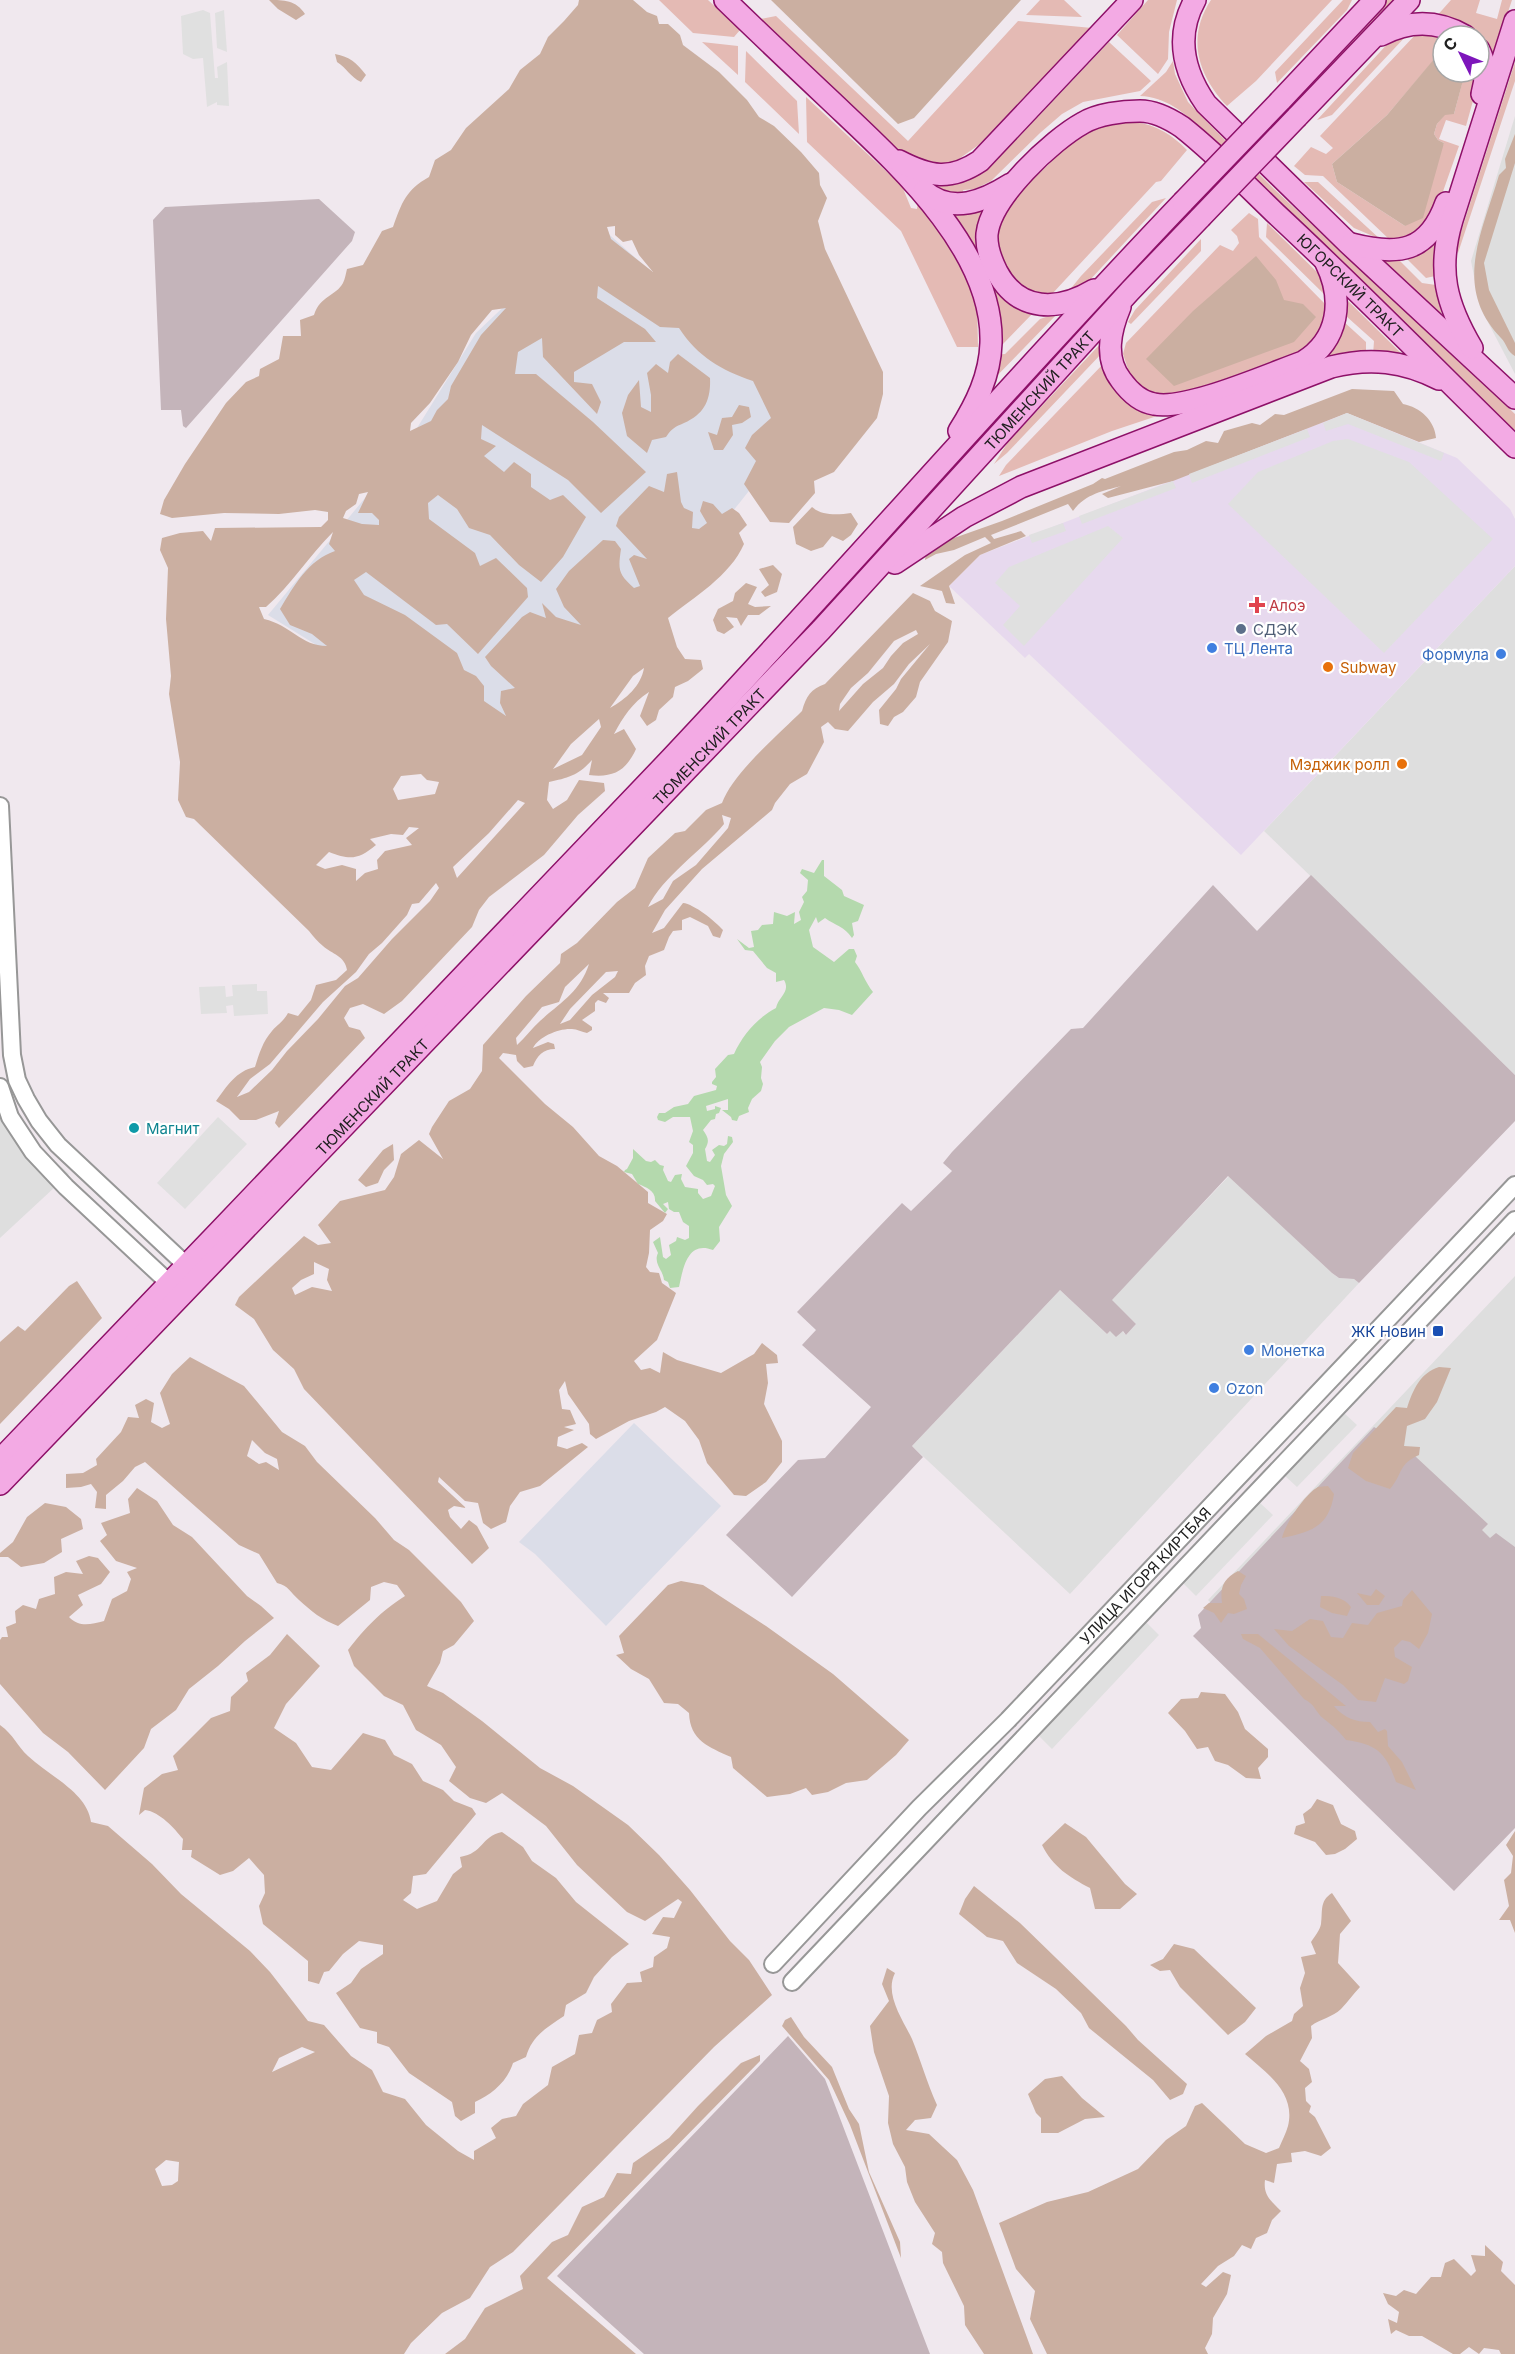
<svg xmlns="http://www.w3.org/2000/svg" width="1515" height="2354" font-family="Inter,sans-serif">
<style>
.residential{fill:#dedede}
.commercial{fill:#e7d9ee}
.industrial{fill:#dbdde8}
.construction{fill:#c4b4ba}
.grass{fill:#e4bab4}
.forest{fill:#cbafa1;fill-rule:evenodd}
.parking{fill:#e0e0e0}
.water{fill:#b4d9ad}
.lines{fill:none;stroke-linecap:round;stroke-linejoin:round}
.minor-casing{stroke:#979797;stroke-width:20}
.major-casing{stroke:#8d1068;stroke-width:24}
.minor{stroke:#fff;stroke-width:16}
.major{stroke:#f3aae4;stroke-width:21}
.major-bridge-casing{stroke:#8d1068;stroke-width:24;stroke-linecap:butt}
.major-bridge{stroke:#f3aae4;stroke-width:21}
.health-dot{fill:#e0444e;stroke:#fff;stroke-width:2}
.service-dot{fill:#5c6f8a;stroke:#fff;stroke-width:2}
.shop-dot{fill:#3f7fe0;stroke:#fff;stroke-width:2}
.food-dot{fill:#e8710a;stroke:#fff;stroke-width:2}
.culture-dot{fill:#0f9aa8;stroke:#fff;stroke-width:2}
.transit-dot{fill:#1a4fb4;stroke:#fff;stroke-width:2}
.labels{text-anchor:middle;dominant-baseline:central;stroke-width:4.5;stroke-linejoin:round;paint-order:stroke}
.street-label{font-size:15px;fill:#202020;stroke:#fff}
.health-label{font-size:15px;fill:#be3a42;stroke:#fff;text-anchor:start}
.service-label{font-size:15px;fill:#4e5e75;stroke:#fff;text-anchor:start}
.shop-label{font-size:15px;fill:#366cbe;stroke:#fff;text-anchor:start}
.food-label{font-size:15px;fill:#c56008;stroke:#fff;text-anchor:start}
.culture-label{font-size:15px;fill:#0d838f;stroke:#fff;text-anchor:start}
.transit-label{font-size:15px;fill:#164399;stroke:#fff;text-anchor:end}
</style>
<rect width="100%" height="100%" fill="#f0e8ee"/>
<path class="residential" d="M 1515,116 L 1515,374 L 1480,307 L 1471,261 Z
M 1515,566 L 1515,1075 L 1264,831 Z
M 0,1112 L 69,1174 L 0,1238 Z
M 1229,1176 L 1332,1273 L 1339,1278 L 1354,1279 L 1359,1283 L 1070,1594 L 912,1446 L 1060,1290 L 1107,1334 L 1110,1331 L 1122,1331 L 1126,1335 L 1136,1324 L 1111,1300 Z
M 1515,1276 L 1515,1766 L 1452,1832 L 1208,1600 Z"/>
<path class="commercial" d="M 1347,413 L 1457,458 L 1510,509 L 1515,519 L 1515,566 L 1241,855 L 1029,654 L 1025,658 L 949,586 L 980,555 Z"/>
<path class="industrial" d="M 594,221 L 657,277 L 806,418 L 741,501 L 521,772 L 268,615 L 399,457 L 476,333 Z
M 634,1423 L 721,1506 L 606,1626 L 535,1554 L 519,1542 Z"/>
<path class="construction" d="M 319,199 L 355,232 L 352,241 L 186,428 L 183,426 L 181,410 L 161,410 L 153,220 L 165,207 Z
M 1311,875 L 1515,1075 L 1515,1121 L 1359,1283 L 1354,1279 L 1339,1278 L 1332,1273 L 1228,1176 L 1112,1300 L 1136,1324 L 1126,1335 L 1123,1331 L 1116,1337 L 1110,1331 L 1107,1334 L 1060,1290 L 912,1446 L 923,1457 L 792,1597 L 726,1535 L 798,1460 L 825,1458 L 871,1407 L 802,1345 L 816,1330 L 797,1312 L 902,1203 L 911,1211 L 952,1171 L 943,1163 L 952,1152 L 1071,1029 L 1083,1028 L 1213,885 L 1257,931 Z
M 1374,1427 L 1401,1443 L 1488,1524 L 1482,1530 L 1490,1538 L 1496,1533 L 1515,1547 L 1515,1828 L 1454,1891 L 1193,1636 L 1201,1628 L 1198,1615 Z
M 788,2036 L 825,2079 L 930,2354 L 644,2354 L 557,2276 Z"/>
<path class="grass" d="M 659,0 L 708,0 L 740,30 L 734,37 L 693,33 Z
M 1040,0 L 1064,0 L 1082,17 L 1026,15 Z
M 1148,0 L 1177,0 L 1169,32 L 1168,59 L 1158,74 L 1117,35 Z
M 1211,0 L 1332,0 L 1256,81 L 1227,106 C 1198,75 1186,38 1211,0 Z
M 1343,0 L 1352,0 L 1347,10 L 1277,83 L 1275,72 Z
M 1387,0 L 1396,0 L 1280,123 L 1275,119 Z
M 1451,0 L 1480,0 L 1476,13 L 1497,19 L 1502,0 L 1512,0 L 1493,57 C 1481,29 1466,18 1435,18 Z
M 776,16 L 908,141 L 1018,21 L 1092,28 L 980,144 L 953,163 L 942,165 L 913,161 L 895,148 L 760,19 Z
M 1417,33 L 1443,36 L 1443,53 L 1440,53 L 1387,115 L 1332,164 L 1337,182 L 1405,226 L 1444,143 L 1438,140 L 1434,134 L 1437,124 L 1445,114 L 1454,114 L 1465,72 L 1478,72 L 1479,79 L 1466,126 L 1446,120 L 1439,139 L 1459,146 L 1434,217 L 1424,229 L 1392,242 L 1323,176 L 1305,175 L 1294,166 L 1311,147 L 1326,154 L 1333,148 L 1320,136 Z
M 1407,35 L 1332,115 L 1317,120 L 1392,39 Z
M 702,42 L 738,46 L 738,75 Z
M 1109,42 L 1151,81 L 1140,91 L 1083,102 L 1062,114 L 1040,133 L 991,181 L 975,189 L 963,190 L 964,195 L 953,195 L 932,187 C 962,185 971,179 995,162 Z
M 746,51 L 797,101 L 799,134 L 745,82 Z
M 1173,61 L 1175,74 L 1188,102 L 1208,123 L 1274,189 L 1515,414 L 1515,432 L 1202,129 C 1183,112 1166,97 1140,96 L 1166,72 Z
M 1515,62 L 1515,81 L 1458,253 L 1456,248 Z
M 806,97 L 902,186 L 911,208 L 917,209 L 918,200 L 961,260 L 977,305 L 978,347 L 957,347 L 901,231 L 807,142 Z
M 1135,122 C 1157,125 1172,135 1187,150 L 1161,181 L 1156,182 L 1052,294 C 1040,293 1028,292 1017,285 C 998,271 992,234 1002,214 C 1011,197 1035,178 1049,164 C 1059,153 1072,136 1086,130 C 1101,123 1120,123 1135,122 Z
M 1304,182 L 1318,182 L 1380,239 L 1354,228 Z
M 1166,198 L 1088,282 L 1068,292 L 1081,276 L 1152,202 Z
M 992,204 L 981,236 L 1036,310 L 1003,344 L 996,345 L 951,213 Z
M 1249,213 L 1258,219 L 1259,237 L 1328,307 L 1323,329 L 1305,350 L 1186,398 L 1161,397 L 1138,385 L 1129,372 L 1123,354 L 1126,343 L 1220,245 L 1233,251 L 1239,243 L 1237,236 L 1231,230 Z
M 1267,223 L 1318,273 L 1327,297 L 1266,237 Z
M 1201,239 L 1201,251 L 1131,324 L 1128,322 L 1135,310 Z
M 1434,242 L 1438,244 L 1435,276 L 1426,278 L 1404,256 Z
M 1397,258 L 1422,283 L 1436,285 L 1442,317 L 1379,259 Z
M 1345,298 L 1407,359 L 1373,355 L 1374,341 L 1346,316 Z
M 1058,313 L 988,385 L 994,355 L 1005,354 L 1040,319 Z
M 1343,321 L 1366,342 L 1366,352 L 1346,352 L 1320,360 Z
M 1104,340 L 1103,352 L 1007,453 L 994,464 L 1008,442 Z
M 1106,361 L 1163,414 L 1112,431 L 999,476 L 1006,465 Z"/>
<path class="forest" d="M 269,0 C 284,0 296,0 305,14 L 296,20 L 278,9 Z
M 579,0 L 633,0 L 647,12 L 657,16 L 659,24 L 668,24 L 680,35 L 683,45 L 719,72 L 747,100 L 759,117 L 774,126 L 801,152 L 819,173 L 820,185 L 827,198 L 818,221 L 825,249 L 883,372 L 883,394 L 877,418 L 834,472 L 814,481 L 815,493 L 789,523 L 770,522 L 744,484 L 756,461 L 745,448 L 752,435 L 771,418 L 753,381 C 721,370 698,357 679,328 L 660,327 L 598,286 L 597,298 L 645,329 L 656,342 L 624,342 L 574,372 L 574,382 L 592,384 L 601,402 L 597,414 L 543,357 L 542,338 L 518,352 L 515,374 L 536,374 L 593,422 L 646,472 L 601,513 L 568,480 L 482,425 L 481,439 L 496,446 L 484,456 L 504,472 L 514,462 L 531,474 L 531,487 L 550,500 L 563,495 L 586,517 L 563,557 L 541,582 L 519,565 L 490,535 L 469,528 L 457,509 L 438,495 L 428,503 L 429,519 L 475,553 L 480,566 L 496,558 L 527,588 L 528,597 L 478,654 L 447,624 L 436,625 L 366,572 L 354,580 L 364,595 L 405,615 L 457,653 L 464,670 L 476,676 L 484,686 L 484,701 L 506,716 L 500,703 L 501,691 L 515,688 L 491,666 L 485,657 L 522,617 L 530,612 L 546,618 L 542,603 L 556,617 L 581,625 L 564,607 L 556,589 L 569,571 L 603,540 L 615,541 L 621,549 C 618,570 618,574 634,588 L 640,586 L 629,559 L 634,555 L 647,559 L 616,526 L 619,517 L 649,486 L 664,492 L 667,474 L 677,472 L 681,502 L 684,508 L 693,512 L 692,528 L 699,529 L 707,523 L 700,511 L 703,501 L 713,504 L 722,514 L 732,508 L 739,513 L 747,525 L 739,533 L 744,544 C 730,576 694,597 668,618 L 677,647 L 685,659 L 701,660 L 703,669 L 688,681 L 675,687 L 673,697 L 659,710 L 656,720 L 647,726 L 640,716 L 649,692 C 632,703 623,717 614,734 L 624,729 L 636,749 C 626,771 613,778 589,775 L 592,760 C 579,775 568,778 549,782 L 547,800 L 553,809 L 567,800 L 579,780 L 604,783 L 605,791 L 578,815 L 544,855 L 489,897 L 479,910 L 472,927 L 402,1001 L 384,1014 L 363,1004 L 350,1008 L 344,1018 L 349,1027 L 360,1030 L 365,1038 L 279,1128 L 275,1123 L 279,1111 L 256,1120 L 240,1120 L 229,1109 L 216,1101 C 227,1086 236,1071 255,1067 C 259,1054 263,1041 272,1031 C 278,1024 283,1022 288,1013 L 298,1016 L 311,1000 L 316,985 L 336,980 L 347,970 C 345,956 332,954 323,946 C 318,942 313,936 309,931 L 194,819 L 186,817 L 178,800 L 180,762 L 169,694 L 171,676 L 166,619 L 168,568 L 160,550 L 162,538 L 180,533 L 203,531 L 211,541 L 215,528 L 321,527 L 328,520 L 328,512 L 315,510 L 279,514 L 224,513 L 172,518 L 160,514 L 164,500 L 185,464 L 226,403 L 246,382 L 259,376 L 260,369 L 279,359 L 283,336 L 301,336 L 300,320 L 314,315 C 320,296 336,296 343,283 C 345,279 346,273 347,269 L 363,265 L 382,231 L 393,227 C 402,202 406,190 429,177 L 435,160 L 451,150 L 466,128 L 509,89 L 520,70 L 540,54 L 548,37 L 564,21 L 578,5 ZM 615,226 L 615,235 L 623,242 L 632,240 L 639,255 L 653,272 L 611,239 L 607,227 ZM 506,308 L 481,335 L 451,386 L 448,399 L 437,410 L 431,421 L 410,431 L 411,423 L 430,403 L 458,362 L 471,335 L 492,310 ZM 368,492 L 358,513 L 372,513 L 379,520 L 379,525 L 362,524 L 343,518 L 346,511 L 356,504 L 359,494 ZM 333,532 L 329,544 L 335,551 C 308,560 294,586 280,609 L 290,625 L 312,634 L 327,646 C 301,646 291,625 264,619 L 259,607 L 266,607 C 291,585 309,556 333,532 ZM 644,668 C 641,686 626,699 610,708 L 633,676 ZM 599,719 L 601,727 L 582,755 L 553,769 L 571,744 ZM 421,774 L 427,780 L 439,782 L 435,794 L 398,800 L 393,789 L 401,776 ZM 518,800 L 525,803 L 457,878 L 453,867 L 489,833 ZM 409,827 L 419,828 L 406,838 L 412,845 L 385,851 L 377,860 L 378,869 L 365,873 L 356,881 L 356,869 L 342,865 L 325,869 L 316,865 L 329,852 C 350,860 358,860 376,845 L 370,839 L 391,834 L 403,835 ZM 436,883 L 439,888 L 430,901 L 392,939 L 358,978 L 345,986 L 318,1019 L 287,1051 L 272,1070 L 249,1092 L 237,1097 L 250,1079 L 270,1064 L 323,1002 L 356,972 L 369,954 L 382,943 L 407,915 L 412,904 L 419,903 Z
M 771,0 L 1021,0 L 914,118 L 898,124 Z
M 1440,52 L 1443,53 L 1443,72 L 1465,73 L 1454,114 L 1445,115 L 1437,124 L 1434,134 L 1438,140 L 1444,143 L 1423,218 L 1405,226 L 1337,182 L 1332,164 L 1387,115 Z
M 335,54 C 350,57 356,62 366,75 L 361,82 C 350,77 347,68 337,62 Z
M 1515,134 L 1515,163 L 1484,263 L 1489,290 L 1515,343 L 1515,356 C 1507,352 1507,344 1501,338 C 1452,287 1482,233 1499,175 L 1506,168 L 1505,159 Z
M 1256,256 L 1276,280 L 1284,300 L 1303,304 L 1316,317 L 1294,342 L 1174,386 L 1146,359 L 1193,311 Z
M 678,354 L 710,378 C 711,399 705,414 684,423 C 675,427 672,428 666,437 L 652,440 L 647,453 L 627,436 L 622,413 L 628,395 L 639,380 L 641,407 L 651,412 L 651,395 L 647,373 L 656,364 L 668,373 L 670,362 Z
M 1352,389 L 1394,391 L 1403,404 C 1420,407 1435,421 1436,438 L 1419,442 L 1347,413 L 1173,481 L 1108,498 L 1102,494 L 1121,486 C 1103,491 1085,494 1073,511 L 1068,504 L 991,535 L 994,539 L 1021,531 L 1026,536 L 980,555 L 949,586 L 955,604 L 946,603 L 942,591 L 920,586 L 965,555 L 991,543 L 985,537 L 954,550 L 936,554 L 925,560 L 926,553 L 940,540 L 954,538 L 1002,521 L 1093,484 L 1102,478 L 1105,479 L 1174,452 L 1187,450 L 1206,441 L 1218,443 L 1224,431 L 1252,423 L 1260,425 L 1275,414 L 1284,415 Z
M 739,405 L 749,407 L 751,417 L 742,423 L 732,425 L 733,435 L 723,450 L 714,450 L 708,432 L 717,435 L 722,418 L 732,417 Z
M 812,507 C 822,516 838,515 851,513 L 858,524 L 851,535 L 843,541 L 832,536 L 823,547 L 811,551 L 796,544 L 793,527 Z
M 773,565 L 782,574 L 777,592 L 765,597 L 761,592 L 769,585 L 759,569 Z
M 746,583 L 757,587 L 748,604 L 755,607 L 771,606 L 759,615 L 748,615 L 741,626 L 737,618 L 726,617 L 734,627 L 724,634 L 717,631 L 713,620 L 718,609 L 733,601 L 735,593 Z
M 913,593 L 930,601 L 935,611 L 952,621 L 948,642 L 920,682 L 916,697 L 903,712 L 894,717 L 888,726 L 880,724 L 879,710 L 896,689 L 901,679 L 930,644 L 909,664 L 894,684 L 873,702 L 848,731 L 835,729 L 828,722 L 821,727 L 824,742 L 807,774 L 790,784 L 775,803 L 772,810 L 702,869 L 665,910 L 652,933 L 664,928 L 683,903 C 694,904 715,921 723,930 L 720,938 L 713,936 L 708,926 L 690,917 L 682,920 L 682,930 L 673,931 L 669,937 L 664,950 L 649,956 L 645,966 L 646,975 L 635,983 L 629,993 L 603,993 L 609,998 L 606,1003 L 598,1000 L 595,1003 L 595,1011 L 582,1020 L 592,1027 L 592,1030 L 587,1033 C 582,1032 577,1029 572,1029 C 559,1028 538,1037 533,1048 L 548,1042 L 554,1044 L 555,1049 C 543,1049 537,1056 533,1066 L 524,1068 L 517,1061 L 516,1055 L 503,1053 L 499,1058 L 545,1104 L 573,1127 L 599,1156 L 617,1166 L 648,1192 L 648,1203 L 667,1214 L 663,1221 L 650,1230 L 649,1253 L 646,1267 L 650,1272 L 659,1273 L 662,1283 L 676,1293 L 657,1340 L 634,1361 L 641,1370 L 650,1368 L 660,1373 L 663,1352 L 677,1360 L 721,1373 L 754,1354 L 762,1343 L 777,1355 L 778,1363 L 766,1364 L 768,1383 L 764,1404 L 782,1441 L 782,1462 L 766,1482 L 746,1496 L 734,1495 L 707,1463 L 699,1440 L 685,1421 L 665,1407 L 656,1412 L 629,1421 L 596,1439 L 590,1434 L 589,1424 L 568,1394 L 565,1381 L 559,1390 L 562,1409 L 570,1410 L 576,1424 L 564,1427 L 574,1430 L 558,1437 L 557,1446 L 567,1449 L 582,1443 L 588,1447 L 540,1486 L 520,1492 L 510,1506 L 506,1522 L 491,1529 L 483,1523 L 478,1503 L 465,1501 L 439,1477 L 438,1482 L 466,1508 L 454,1506 L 448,1510 L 450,1517 L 461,1529 L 469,1520 L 477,1526 L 489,1548 L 472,1564 L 304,1389 L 294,1369 L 273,1350 L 254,1319 L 235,1305 L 239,1297 L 304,1236 L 318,1245 L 331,1243 L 318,1225 L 340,1201 L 385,1190 L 394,1177 L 401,1154 L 419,1140 L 443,1159 L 429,1134 L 432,1127 L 449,1101 L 470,1089 L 482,1071 L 483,1045 L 526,996 L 560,963 L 561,954 L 577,943 L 617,902 L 635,888 L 648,858 L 675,833 L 685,831 L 706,810 L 722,803 C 733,773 778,735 802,711 C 806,696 811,689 825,684 ZM 916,630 L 918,634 L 903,643 L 891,656 L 883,668 L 863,684 L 839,711 L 840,704 L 851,688 L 868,673 L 894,641 ZM 722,815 L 731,818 L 728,828 L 696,865 L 673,881 L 663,899 L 648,907 C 662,877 703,850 724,824 ZM 589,964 C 580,992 561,1002 540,1021 C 532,1028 525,1038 517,1045 L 516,1038 L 542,1007 L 559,1002 L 565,987 ZM 618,971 L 615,977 L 592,995 L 570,1020 L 560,1024 L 570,1009 L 606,972 ZM 314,1262 L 329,1269 L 327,1280 L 332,1291 L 312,1287 L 295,1295 L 292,1288 L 301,1280 L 314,1274 Z
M 393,1144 L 394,1160 L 384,1170 L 378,1183 L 366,1187 L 358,1180 L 383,1150 Z
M 77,1281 L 102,1318 L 0,1424 L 0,1342 L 18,1326 L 25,1331 L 69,1286 Z
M 190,1357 L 244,1386 L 282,1432 L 305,1446 L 317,1462 L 375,1518 L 394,1540 L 409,1550 L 461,1602 L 474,1621 L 454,1645 L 443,1651 L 440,1663 L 427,1686 L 443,1693 L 482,1721 L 540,1768 L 573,1786 L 628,1825 L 659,1855 L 690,1890 L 730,1941 L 749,1960 L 772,1995 L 714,2047 L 513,2252 L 490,2267 L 470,2298 L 442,2313 L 411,2343 L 404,2354 L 0,2354 L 0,1725 C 14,1735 17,1746 28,1756 C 49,1776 87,1792 91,1822 L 108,1826 L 152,1864 L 181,1894 L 250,1951 L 270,1972 L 308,2021 L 324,2025 L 351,2056 L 372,2070 L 383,2092 L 405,2099 L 426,2125 L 458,2151 L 474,2160 L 474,2151 L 496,2138 L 491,2128 L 502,2119 L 516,2116 L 523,2104 L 548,2085 L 552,2067 L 575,2054 L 579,2035 L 592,2033 L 597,2020 L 612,2012 L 611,2004 L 627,1983 L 642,1982 L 640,1972 L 653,1967 L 654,1957 L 667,1948 L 670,1937 L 652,1934 L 663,1917 L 674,1918 L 682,1902 L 678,1899 L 645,1921 L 627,1912 L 577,1865 L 546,1826 L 502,1793 L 486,1803 L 470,1798 L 449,1781 L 456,1767 L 441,1745 L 416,1730 L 403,1705 L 384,1696 L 354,1666 L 348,1650 C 366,1627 380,1612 405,1596 L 397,1585 L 384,1582 L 371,1587 L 370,1600 L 338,1626 C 322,1620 311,1611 299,1600 C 290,1592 289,1586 277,1583 L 259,1554 L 239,1545 L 145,1462 L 135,1467 L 123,1481 L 106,1495 L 106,1509 L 95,1508 L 97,1492 L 91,1484 L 81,1487 L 66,1488 L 66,1474 L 83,1473 L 97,1465 L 96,1459 L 121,1432 L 128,1417 L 139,1418 L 135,1405 L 146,1399 L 154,1403 L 151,1422 L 162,1428 L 170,1424 L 160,1393 L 172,1374 ZM 252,1440 L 265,1453 L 277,1459 L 279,1470 L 266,1462 L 259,1464 L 247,1456 ZM 302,2047 L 315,2052 L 272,2072 L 279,2058 ZM 166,2160 L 179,2162 L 178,2181 L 172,2185 L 162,2186 L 155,2169 Z
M 1439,1367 L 1451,1368 L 1437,1402 L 1425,1419 L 1407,1426 L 1404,1446 L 1420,1447 L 1419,1455 C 1398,1464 1403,1474 1390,1489 L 1366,1481 L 1348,1468 L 1353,1453 L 1396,1407 L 1407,1408 C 1413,1390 1420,1373 1439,1367 Z
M 1328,1486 L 1334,1494 C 1329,1526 1312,1532 1282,1538 C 1285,1524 1305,1494 1318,1487 C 1319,1487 1327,1486 1328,1486 Z
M 137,1488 L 157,1501 L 173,1525 L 192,1537 L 247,1596 L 261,1606 L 274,1618 L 245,1641 L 218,1666 L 189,1689 L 176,1710 L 151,1729 L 144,1748 L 105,1790 L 68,1752 L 43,1733 L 0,1684 L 0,1640 L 2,1637 L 8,1637 L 6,1627 L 16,1623 L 15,1611 L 23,1605 L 36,1609 L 39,1599 L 55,1594 L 54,1577 L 66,1572 L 83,1574 L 76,1561 L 89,1556 L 98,1558 L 110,1572 L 101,1584 L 78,1595 L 83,1605 L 69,1617 C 80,1628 91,1624 104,1621 L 112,1599 L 127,1591 L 131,1579 L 127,1572 L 137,1568 L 116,1561 L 100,1541 L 107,1535 L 101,1523 L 130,1513 L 128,1499 Z
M 45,1503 L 66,1507 L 81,1519 L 83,1529 L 61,1539 L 62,1552 L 44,1563 L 21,1567 L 8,1557 L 0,1557 L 0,1553 L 13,1542 L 27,1517 Z
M 1238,1571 L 1246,1576 L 1241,1585 L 1239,1594 L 1244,1599 L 1247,1609 L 1234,1614 L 1228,1613 L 1221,1623 L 1214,1613 L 1203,1608 L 1209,1603 L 1222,1603 C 1220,1587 1223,1579 1238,1571 Z
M 681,1581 L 703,1585 L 766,1626 L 833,1674 L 909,1740 L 896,1755 L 867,1780 L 846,1783 L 828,1792 L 812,1795 L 806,1788 L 790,1794 L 767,1797 L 733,1768 L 731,1757 C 709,1747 690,1741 689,1713 L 678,1704 L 664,1703 L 649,1679 L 631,1669 L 616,1655 L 624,1653 L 619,1636 L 668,1585 Z
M 1376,1589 L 1385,1596 L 1379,1605 L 1367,1605 L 1357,1593 L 1371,1596 Z
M 1412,1590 L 1432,1614 L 1428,1633 L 1419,1649 L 1410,1642 L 1402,1640 L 1394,1648 L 1395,1657 L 1412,1667 L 1408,1681 L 1404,1684 L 1385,1678 L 1376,1702 L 1358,1700 L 1343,1685 L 1289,1646 L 1274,1629 L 1292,1631 L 1310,1619 L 1323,1621 L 1331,1637 L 1343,1638 L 1352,1623 L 1368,1625 L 1377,1613 L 1402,1606 L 1403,1600 Z
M 1321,1596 C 1332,1596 1344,1597 1351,1607 L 1347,1616 L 1332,1613 L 1320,1607 Z
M 287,1634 L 320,1666 L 286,1704 L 274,1728 L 296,1743 L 312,1767 L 331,1770 L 363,1733 L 385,1740 L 394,1755 L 412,1764 L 423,1781 L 443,1790 L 454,1801 L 472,1808 L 476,1814 L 426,1874 L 413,1876 L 411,1893 L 403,1900 L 417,1909 L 437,1901 L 453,1874 L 462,1867 L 460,1857 C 484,1853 480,1837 502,1832 L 523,1847 L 532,1861 L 556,1878 L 576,1902 L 629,1944 L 612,1957 L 594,1977 L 586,1993 L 566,2005 L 564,2016 C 546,2028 532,2036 526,2057 L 513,2063 C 507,2082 492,2094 475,2102 L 475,2113 L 461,2121 L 455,2116 L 452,2102 L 409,2073 L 389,2047 L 377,2043 L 377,2032 L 360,2028 L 336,1993 L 351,1983 L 361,1969 L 383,1954 L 383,1945 L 359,1941 L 343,1954 L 329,1971 L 324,1972 L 319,1984 L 308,1981 L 308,1961 L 263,1924 L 259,1906 L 265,1893 L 264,1875 L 249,1858 L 233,1871 L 220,1875 L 191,1857 L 192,1850 L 182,1850 L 183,1839 C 174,1828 160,1812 145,1810 L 139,1815 L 144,1788 L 162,1774 L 178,1770 L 173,1756 L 211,1718 L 230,1711 L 231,1697 L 248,1681 L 246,1673 L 270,1655 Z
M 1241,1634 L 1258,1634 L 1346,1706 L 1334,1706 C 1344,1718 1355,1722 1370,1722 L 1378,1732 L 1385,1729 L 1387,1731 L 1388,1746 L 1402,1762 L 1416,1790 L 1396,1782 C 1386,1752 1376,1744 1346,1740 C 1339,1731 1333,1726 1324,1719 C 1315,1712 1316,1705 1304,1699 L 1260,1648 L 1243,1639 Z
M 1201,1692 L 1225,1694 L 1238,1712 L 1245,1729 L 1268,1749 L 1268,1757 L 1258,1768 L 1261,1779 L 1246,1778 L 1228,1765 L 1215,1761 L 1208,1747 L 1197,1749 L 1185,1731 L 1168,1713 L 1181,1699 L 1198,1698 Z
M 1317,1799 L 1333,1805 L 1341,1824 L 1355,1831 L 1357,1839 L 1345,1849 L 1335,1854 L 1326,1855 L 1315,1842 L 1294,1834 L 1296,1826 L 1305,1823 L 1303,1814 L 1311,1808 Z
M 1065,1823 L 1086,1837 L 1125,1884 L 1137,1894 L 1120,1909 L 1095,1909 L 1090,1888 C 1069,1877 1053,1867 1042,1845 Z
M 1515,1831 L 1515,1933 L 1510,1920 L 1499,1920 L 1509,1906 L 1504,1880 L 1511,1873 L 1513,1856 L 1506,1845 Z
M 974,1886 L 1020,1923 L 1126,2026 L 1138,2040 L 1187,2084 L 1183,2094 L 1170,2100 L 1153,2080 L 1089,2028 L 1081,2013 L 1056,1989 L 1017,1963 L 1003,1941 L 987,1937 L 959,1914 L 965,1899 Z
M 1332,1893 L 1351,1921 L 1340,1934 L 1338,1963 L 1360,1987 C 1353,1994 1348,2002 1341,2009 C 1333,2017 1320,2019 1311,2026 L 1312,2038 L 1300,2061 L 1309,2069 L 1312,2082 L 1305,2088 L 1306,2101 L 1311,2106 L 1309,2112 L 1315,2117 L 1331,2148 L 1321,2156 L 1305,2151 L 1291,2153 L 1292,2162 L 1277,2164 L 1274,2183 L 1265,2180 C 1263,2195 1271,2201 1281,2211 L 1272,2220 L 1267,2233 L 1256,2238 L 1251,2249 L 1242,2245 L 1234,2256 L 1218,2266 L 1201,2284 L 1206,2287 L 1223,2272 L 1231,2275 L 1227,2294 L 1213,2318 L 1212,2334 L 1205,2348 L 1208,2354 L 1047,2354 L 1030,2319 L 1035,2291 L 1016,2269 L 999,2223 L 1047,2202 L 1088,2192 L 1138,2169 L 1166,2140 L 1186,2126 L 1195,2106 L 1202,2103 L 1245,2144 L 1266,2153 L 1279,2148 C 1282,2141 1286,2133 1288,2126 C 1296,2093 1267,2073 1245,2054 L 1266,2036 L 1292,2021 L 1294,2014 L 1303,2006 L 1300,1988 L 1305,1973 L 1301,1957 L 1316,1954 L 1311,1942 C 1315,1936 1320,1930 1321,1924 C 1323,1912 1319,1901 1332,1893 Z
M 1174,1944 L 1194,1949 L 1256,2008 L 1245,2022 L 1228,2035 L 1180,1987 L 1170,1970 L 1160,1971 L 1150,1965 L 1163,1959 Z
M 887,1968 L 895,1973 C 884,1994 903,2020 912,2039 C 921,2061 927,2083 937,2105 L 931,2118 L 915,2120 L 906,2130 L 929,2134 L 957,2160 L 973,2190 L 1033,2354 L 984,2354 L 965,2325 L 964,2306 L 943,2263 L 942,2252 L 932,2244 L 935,2233 L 915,2202 L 907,2182 L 905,2167 L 893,2144 L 888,2123 L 889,2096 L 874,2052 L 870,2026 L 889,2001 L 882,1984 Z
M 791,2017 L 804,2037 L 832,2067 L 849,2109 L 859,2124 L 869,2172 L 900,2242 L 901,2258 L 850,2125 L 829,2080 L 782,2026 L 785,2020 Z
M 760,2055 L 760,2061 L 547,2278 L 636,2354 L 445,2354 L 465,2339 L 485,2308 L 523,2289 L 520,2276 L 552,2242 L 568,2235 L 582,2207 L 604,2197 L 617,2173 L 631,2174 L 633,2163 L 669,2138 L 698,2106 L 741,2063 Z
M 1062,2076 L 1082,2098 L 1105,2117 L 1085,2119 L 1058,2133 L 1041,2133 L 1041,2118 L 1036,2113 L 1028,2094 L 1045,2079 Z
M 1485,2245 L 1503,2262 L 1501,2271 L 1515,2285 L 1515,2354 L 1501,2354 L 1499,2350 L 1484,2348 L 1479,2354 L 1469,2347 L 1460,2354 L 1453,2354 L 1422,2336 L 1409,2336 L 1396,2330 L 1391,2334 L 1388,2319 L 1397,2323 L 1399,2312 L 1388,2304 L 1383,2293 L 1396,2296 L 1404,2290 L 1416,2294 L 1431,2277 L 1441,2277 L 1445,2263 L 1454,2259 L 1471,2276 L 1476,2271 L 1471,2255 L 1485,2256 Z"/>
<path class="parking" d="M 203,10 L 210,13 L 215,78 L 218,78 L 217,67 L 227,62 L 229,106 L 217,105 L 217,102 L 207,107 L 203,58 L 193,59 L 183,54 L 181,16 Z
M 224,10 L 227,52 L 217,48 L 215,13 Z
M 1347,413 L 1444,453 L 1441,461 L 1348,424 L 1326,431 L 1323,423 Z
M 1307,429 L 1310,437 L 1192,483 L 1189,474 Z
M 1348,439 L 1409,462 L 1493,539 L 1384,653 L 1228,504 L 1258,472 L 1333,441 Z
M 1173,481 L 1176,488 L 1082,524 L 1079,516 Z
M 1063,523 L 1066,531 L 1032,543 L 1029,535 Z
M 1108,526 L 1123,538 L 1024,646 L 1003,625 L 1020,606 L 995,583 L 1009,567 Z
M 257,984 L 257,991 L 267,991 L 268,1014 L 234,1016 L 233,1005 L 226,1006 L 227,1013 L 201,1014 L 199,987 L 225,986 L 226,997 L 233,996 L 232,985 Z
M 218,1117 L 247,1144 L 185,1209 L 157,1183 Z
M 1344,1413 L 1357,1425 L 1297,1487 L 1284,1475 Z
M 1259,1502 L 1273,1515 L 1196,1596 L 1183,1583 Z
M 1146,1622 L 1159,1635 L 1052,1749 L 1039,1736 Z"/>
<path class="water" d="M 822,860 L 824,860 L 824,876 L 842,890 L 844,896 L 864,905 L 858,921 L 852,923 L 854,935 L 852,938 C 844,926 836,926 825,918 L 818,923 L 816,917 L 809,930 L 813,947 L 834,962 L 849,949 L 854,949 L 857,956 L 855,962 C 862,971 865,982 873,992 L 852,1015 L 839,1010 L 824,1008 L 789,1027 L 775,1041 L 760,1062 L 762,1067 L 761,1078 L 763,1084 L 761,1091 L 752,1099 L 748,1108 L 749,1112 L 739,1116 L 737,1121 L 732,1120 L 731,1117 L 722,1110 L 728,1110 L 728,1099 L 706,1106 L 707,1111 L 715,1109 L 715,1106 L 721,1108 L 719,1113 L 716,1114 L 715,1119 L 711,1120 L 703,1130 C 708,1137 710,1141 705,1149 L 707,1161 L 710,1162 L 715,1155 L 712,1150 L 719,1145 L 724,1146 L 727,1144 L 728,1136 L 732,1137 L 733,1142 L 724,1154 L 721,1166 L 726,1195 L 732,1206 L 719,1227 L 720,1241 L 713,1250 C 687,1240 683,1269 679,1287 L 670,1288 L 668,1282 L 664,1280 C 663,1270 653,1263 658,1253 L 653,1242 L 660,1237 L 663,1257 L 666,1259 L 671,1255 L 669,1245 L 676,1241 L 677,1237 L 685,1240 L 689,1238 L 689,1226 L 683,1222 L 679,1212 L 674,1212 L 669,1209 L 668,1202 L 663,1204 L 668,1209 L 665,1213 L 655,1201 C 656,1191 646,1187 638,1184 L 632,1174 L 624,1172 L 625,1170 L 627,1169 L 633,1158 L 633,1149 L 646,1161 L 651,1162 L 655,1160 L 660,1165 L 664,1166 L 663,1170 L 668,1181 L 671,1182 L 675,1175 L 682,1174 L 681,1179 L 685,1187 L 698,1189 L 698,1193 L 703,1199 L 711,1196 L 715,1186 L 713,1184 L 707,1185 L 703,1180 L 694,1176 L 686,1166 L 693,1153 L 693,1145 L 689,1142 L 693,1131 L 690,1117 L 673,1117 L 665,1122 L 658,1120 L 657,1117 L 659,1113 L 665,1113 L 674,1107 L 688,1104 L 694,1096 L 716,1090 L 717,1086 L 712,1084 L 712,1082 L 716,1077 L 715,1069 L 728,1055 L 734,1054 C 742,1036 757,1018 776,1008 C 778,997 791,992 784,980 L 776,982 L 776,973 L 767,968 L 753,951 L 745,950 L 737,939 L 749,948 L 754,947 L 751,931 L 758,930 L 762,925 L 773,924 L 774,912 L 787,916 L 795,912 L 794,924 L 801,920 L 799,912 L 804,902 L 802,897 L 807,891 L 808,880 L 800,873 L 802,869 L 814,873 Z"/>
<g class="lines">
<g class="minor-casing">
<g id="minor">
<path d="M 0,806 L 12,1055 L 17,1080 L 26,1099 L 39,1121 L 58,1145 L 186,1265"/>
<path d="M 0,1087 L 10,1117 L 33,1152 L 66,1187 L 169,1283"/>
<path id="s1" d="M 773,1964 L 919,1808 L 1008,1720 L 1515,1185"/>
<path d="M 792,1982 L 1515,1220"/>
</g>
</g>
<g class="major-casing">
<g id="major">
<path d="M 725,0 C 760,34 795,67 830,100 C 893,160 994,248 991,343 C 990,376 976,404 959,431"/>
<path d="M 1195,0 C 1175,36 1183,71 1206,104 L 1348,243 L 1515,398"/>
<path d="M 1381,35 C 1409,20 1437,20 1465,36"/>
<path d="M 1479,50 C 1486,64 1487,78 1482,94"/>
<path d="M 1280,101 L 1375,0"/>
<path d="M 1297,117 L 1409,0"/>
<path d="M 899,161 C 930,177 950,181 980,161 L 1132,0"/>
<path d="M 924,191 C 952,215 984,201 1011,184"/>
<path d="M 1351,244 C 1398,256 1428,253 1446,203"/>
<path id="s2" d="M 1094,290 C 1059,311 1019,313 997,272 C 991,260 986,248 987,234 C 991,197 1052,140 1083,123 C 1098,114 1122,111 1140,111 C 1154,111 1170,119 1182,127 C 1215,153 1245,184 1275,213 C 1357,289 1435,369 1515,447"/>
<path d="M 1120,307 C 1110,331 1104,358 1121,380 C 1129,391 1141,402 1154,404 C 1186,411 1269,374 1303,362 C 1339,340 1344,300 1326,263"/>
<path d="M 1472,348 C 1446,304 1437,270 1452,220 L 1515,21"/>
<path d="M 895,563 L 964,517 L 1021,487 L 1331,367 C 1370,357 1404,361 1439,379"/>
<path d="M 0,1460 C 220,1230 441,1001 660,770 C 837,583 1005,388 1183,202"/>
<path id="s3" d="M 0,1484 L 821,630 L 1130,291 L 1200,218"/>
</g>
</g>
<use href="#minor" class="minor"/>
<use href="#major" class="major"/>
<g class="major-bridge-casing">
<path id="major-bridge" d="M 1183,202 L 1280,101
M 1200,218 L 1297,117"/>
</g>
<use href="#major-bridge" class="major-bridge"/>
</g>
<path class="health-dot" d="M1254 596h6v6h6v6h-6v6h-6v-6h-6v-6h6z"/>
<circle class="service-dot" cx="1241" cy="629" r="6"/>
<g class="shop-dot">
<circle cx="1212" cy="648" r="6"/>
<circle cx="1501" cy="654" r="6"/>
<circle cx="1249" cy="1350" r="6"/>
<circle cx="1214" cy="1388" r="6"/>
</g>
<g class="food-dot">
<circle cx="1328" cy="667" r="6"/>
<circle cx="1402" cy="764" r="6"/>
</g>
<circle class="culture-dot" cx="134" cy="1128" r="6"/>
<rect class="transit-dot" x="1432" y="1325" width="12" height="12" rx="3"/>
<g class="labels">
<g class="street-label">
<text stroke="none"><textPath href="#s2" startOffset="638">ЮГОРСКИЙ ТРАКТ</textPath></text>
<text stroke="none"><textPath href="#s3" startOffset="1509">ТЮМЕНСКИЙ ТРАКТ</textPath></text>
<text stroke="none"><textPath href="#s3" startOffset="1023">ТЮМЕНСКИЙ ТРАКТ</textPath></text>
<text stroke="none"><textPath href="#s3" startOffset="537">ТЮМЕНСКИЙ ТРАКТ</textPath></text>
<text stroke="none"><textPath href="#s1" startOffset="538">УЛИЦА ИГОРЯ КИРТБАЯ</textPath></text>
</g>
<g class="health-label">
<text x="1269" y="605">Алоэ</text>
</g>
<g class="service-label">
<text x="1253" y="629">СДЭК</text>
</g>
<g class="shop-label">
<text x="1224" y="648">ТЦ Лента</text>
<text x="1489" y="654" text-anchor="end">Формула</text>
<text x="1261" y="1350">Монетка</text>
<text x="1226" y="1388">Ozon</text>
</g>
<g class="food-label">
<text x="1340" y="667">Subway</text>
<text x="1390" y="764" text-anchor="end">Мэджик ролл</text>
</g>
<g class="culture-label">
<text x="146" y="1128">Магнит</text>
</g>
<g class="transit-label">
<text x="1426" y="1331">ЖК Новин</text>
</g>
</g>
<g transform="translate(1461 54) rotate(313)"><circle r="28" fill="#ffffff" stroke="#a6a6a6" stroke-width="1.5"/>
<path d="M0-4.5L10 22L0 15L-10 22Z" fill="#7d15bb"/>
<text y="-9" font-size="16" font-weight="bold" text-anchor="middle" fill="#202020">С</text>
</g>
</svg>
